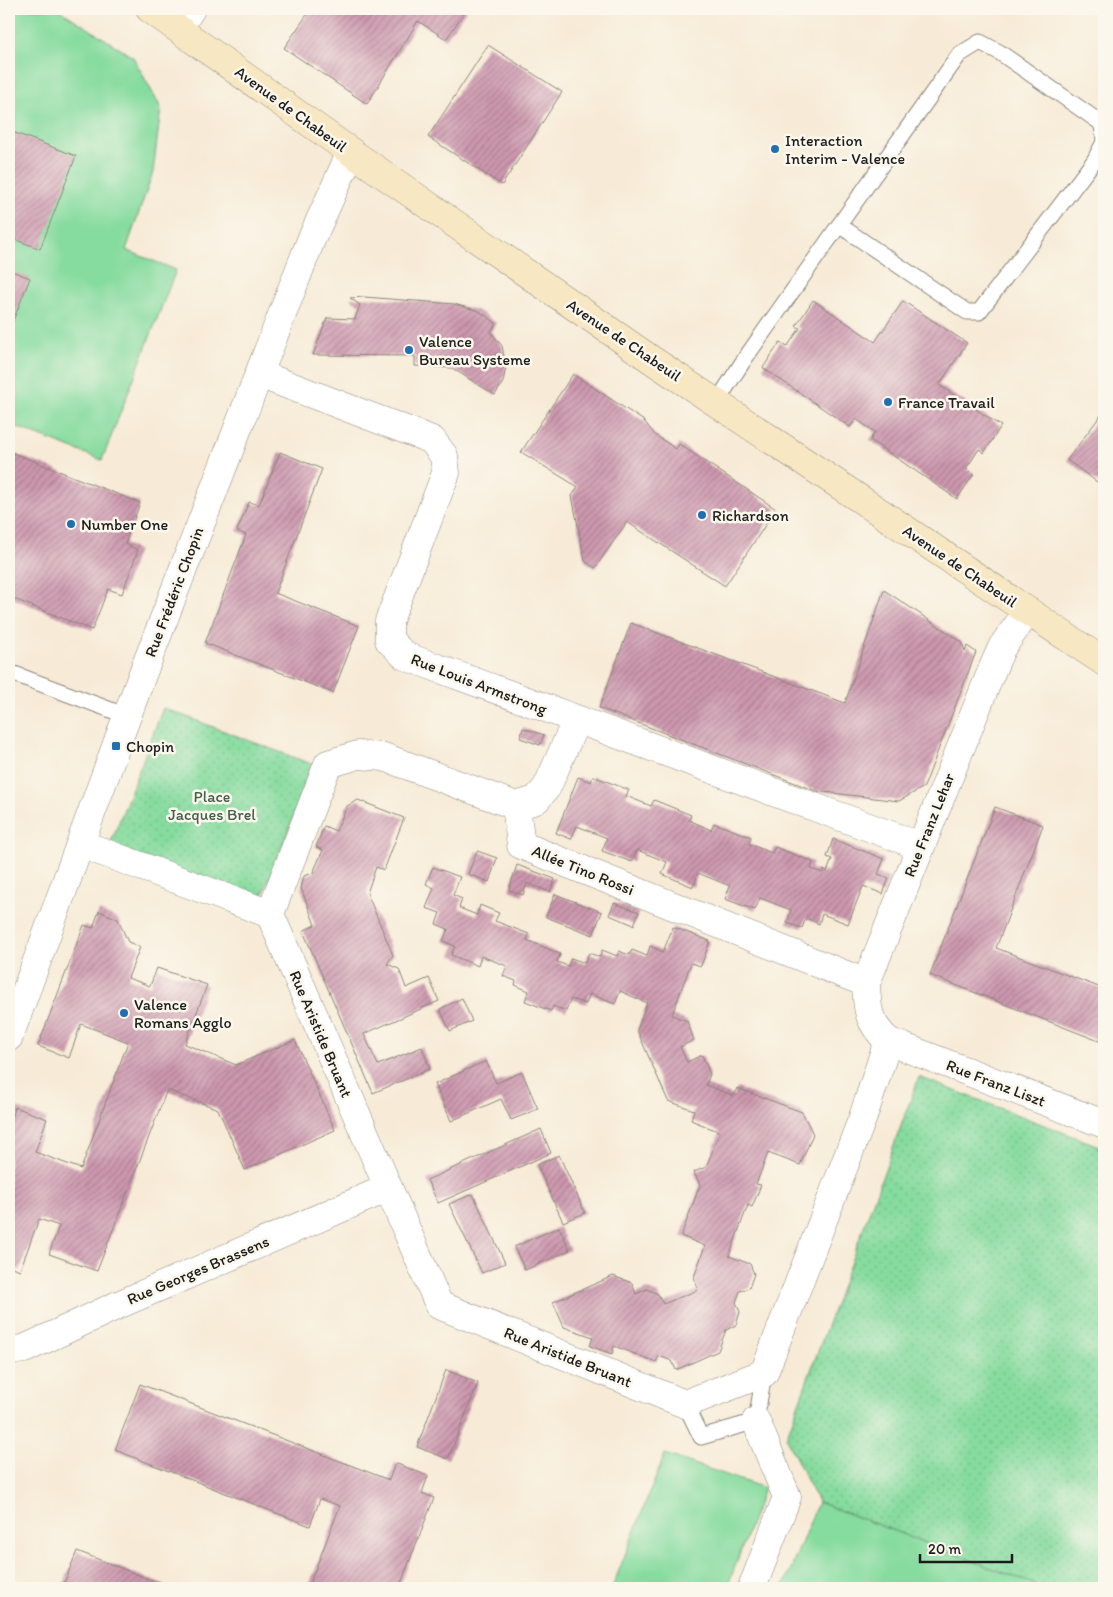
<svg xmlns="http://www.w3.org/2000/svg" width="1113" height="1597" font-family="Itim,sans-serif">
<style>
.green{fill:#86db9f;stroke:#517c5e}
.park{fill:url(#park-dots);stroke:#517c5e}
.building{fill:url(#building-hatch)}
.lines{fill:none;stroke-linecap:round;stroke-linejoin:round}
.lane-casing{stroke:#8a847a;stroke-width:17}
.street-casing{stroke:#8a847a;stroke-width:29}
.secondary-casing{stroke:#8a847a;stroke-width:29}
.lane{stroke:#fff;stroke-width:15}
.street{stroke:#fff;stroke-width:28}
.secondary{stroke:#f7e8c3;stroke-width:28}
.poi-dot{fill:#1f6fb2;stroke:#fbf7ec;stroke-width:2}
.labels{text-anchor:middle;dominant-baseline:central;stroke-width:5;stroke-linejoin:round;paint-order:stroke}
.street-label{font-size:16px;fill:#1c1c1c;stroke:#fbf7ec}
.poi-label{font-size:16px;fill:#1c1c1c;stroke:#fbf7ec;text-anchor:start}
.park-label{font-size:16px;fill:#415f4a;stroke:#fbf7ec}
</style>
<defs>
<pattern id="park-dots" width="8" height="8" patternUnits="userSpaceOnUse" patternTransform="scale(1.25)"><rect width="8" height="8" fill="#86db9f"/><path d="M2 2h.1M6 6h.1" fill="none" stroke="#73bb88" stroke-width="1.8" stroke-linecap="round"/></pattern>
<pattern id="building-hatch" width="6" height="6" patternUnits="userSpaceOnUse" patternTransform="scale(1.25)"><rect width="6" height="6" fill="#cd98af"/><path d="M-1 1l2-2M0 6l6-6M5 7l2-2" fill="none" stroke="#a67b8e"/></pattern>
</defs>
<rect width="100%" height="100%" fill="#fbf7ec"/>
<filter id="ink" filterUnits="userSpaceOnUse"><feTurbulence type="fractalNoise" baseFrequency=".02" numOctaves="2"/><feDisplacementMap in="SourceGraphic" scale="10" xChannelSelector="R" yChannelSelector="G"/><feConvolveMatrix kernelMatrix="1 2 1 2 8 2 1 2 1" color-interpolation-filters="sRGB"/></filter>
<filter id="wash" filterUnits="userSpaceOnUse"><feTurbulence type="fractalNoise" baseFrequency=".0096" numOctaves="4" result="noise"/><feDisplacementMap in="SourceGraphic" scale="20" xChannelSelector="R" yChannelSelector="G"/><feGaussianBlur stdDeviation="1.12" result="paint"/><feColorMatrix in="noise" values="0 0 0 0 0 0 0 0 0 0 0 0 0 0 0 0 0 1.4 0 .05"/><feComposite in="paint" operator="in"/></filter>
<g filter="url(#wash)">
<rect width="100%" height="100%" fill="#f7ebd7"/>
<path class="green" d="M 9,9 L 58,9 L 133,57 L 161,108 L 153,172 L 126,250 L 176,270 L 102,460 L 9,424 Z
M 665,1454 L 764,1488 L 727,1588 L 612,1588 Z
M 818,1502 L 1044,1588 L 783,1588 Z"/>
<path class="park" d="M 163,708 L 314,765 L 260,902 L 110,845 Z
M 919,1077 L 1104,1148 L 1104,1588 L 1044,1588 L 818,1502 L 786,1438 Z"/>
<g id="blocks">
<path class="building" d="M 311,9 L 467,9 L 446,39 L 418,21 L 367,104 L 284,48 Z
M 488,45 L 562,92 L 502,185 L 428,137 Z
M 10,131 L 76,156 L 40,249 L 9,237 Z
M 9,270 L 30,278 L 9,331 Z
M 364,297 L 454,304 L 479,311 L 496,323 L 491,332 L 502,346 L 506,366 L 503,382 L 495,395 L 452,368 L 415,366 L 415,356 L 313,355 L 327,318 L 355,319 L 360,305 L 350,298 Z
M 813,300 L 875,342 L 903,301 L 967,343 L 939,385 L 1001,426 L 984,453 L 979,449 L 966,469 L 974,474 L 957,499 L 870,440 L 875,432 L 856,419 L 850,427 L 763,368 L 780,342 L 787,347 L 800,328 L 796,326 Z
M 573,374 L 644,421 L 655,435 L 676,449 L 679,444 L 776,509 L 725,586 L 627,522 L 595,568 L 585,561 L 572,496 L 578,487 L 521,452 Z
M 1104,411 L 1104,487 L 1067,460 Z
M 280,452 L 322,469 L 275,593 L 359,626 L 333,693 L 205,643 L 246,535 L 237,531 L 249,502 L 259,505 Z
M 13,453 L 140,503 L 125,544 L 138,550 L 122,594 L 108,589 L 92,630 L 9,597 L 9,465 Z
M 884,590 L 962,642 L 965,652 L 967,646 L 976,652 L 924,787 L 899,801 L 816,791 L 599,708 L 631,623 L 845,703 Z
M 523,728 L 544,735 L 540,745 L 520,738 Z
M 593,776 L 629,790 L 626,796 L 651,806 L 654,800 L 691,815 L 689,820 L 711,830 L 714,823 L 751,837 L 749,844 L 772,853 L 775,847 L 813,862 L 811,869 L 823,873 L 824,870 L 827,872 L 832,859 L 827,857 L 833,839 L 884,859 L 878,874 L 889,878 L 883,894 L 863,886 L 848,924 L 822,914 L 819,924 L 806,918 L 802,928 L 787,923 L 791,910 L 760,898 L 755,910 L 725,899 L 730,886 L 698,873 L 693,887 L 662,874 L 667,862 L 637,850 L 632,862 L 602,851 L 607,838 L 577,826 L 571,839 L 556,833 L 578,777 L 591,782 Z
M 358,800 L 404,818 L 384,870 L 376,867 L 367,893 L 393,955 L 387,964 L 399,969 L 406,988 L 429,978 L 439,1001 L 364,1034 L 378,1065 L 422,1047 L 430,1069 L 373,1093 L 303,931 L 315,925 L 301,888 L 304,876 L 313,873 L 323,850 L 316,847 L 324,826 L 336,831 L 347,806 Z
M 995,807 L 1043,825 L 996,948 L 1104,989 L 1104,1043 L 930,975 Z
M 477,851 L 497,858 L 489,882 L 468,874 Z
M 517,865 L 555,879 L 550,892 L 527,883 L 523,895 L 509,890 Z
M 433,867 L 460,877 L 453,895 L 462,899 L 459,908 L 477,915 L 480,905 L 499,913 L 495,921 L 529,934 L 527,940 L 560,954 L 557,962 L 568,966 L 571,958 L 585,963 L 589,953 L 600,957 L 602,950 L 617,956 L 619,951 L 629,955 L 632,950 L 647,956 L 650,946 L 663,952 L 673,927 L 710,941 L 701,966 L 691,963 L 672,1015 L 687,1021 L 694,1040 L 680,1047 L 687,1062 L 702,1055 L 710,1074 L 706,1085 L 734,1096 L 737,1088 L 802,1112 L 813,1134 L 800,1165 L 768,1153 L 756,1184 L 761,1185 L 752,1207 L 748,1205 L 729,1256 L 750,1264 L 754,1274 L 749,1288 L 740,1291 L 736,1302 L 740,1312 L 736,1325 L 726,1330 L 718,1351 L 676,1370 L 672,1361 L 659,1356 L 656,1362 L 614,1346 L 612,1354 L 590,1346 L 593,1337 L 564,1327 L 553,1302 L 613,1276 L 632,1283 L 636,1294 L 647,1289 L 658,1294 L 663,1304 L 698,1290 L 694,1277 L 705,1246 L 681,1236 L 700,1185 L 694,1172 L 706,1167 L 720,1132 L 691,1120 L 694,1110 L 668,1101 L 637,1030 L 647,1003 L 620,991 L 615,1004 L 590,994 L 586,1004 L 571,999 L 566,1011 L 553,1006 L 551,1011 L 525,1001 L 529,991 L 515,985 L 516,981 L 503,976 L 507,966 L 481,956 L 478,966 L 451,955 L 455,946 L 443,941 L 448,929 L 436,924 L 440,913 L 426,908 L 434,888 L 426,884 Z
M 555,894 L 602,912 L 593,935 L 546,917 Z
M 614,903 L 639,912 L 634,925 L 609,915 Z
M 99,911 L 118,919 L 128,942 L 140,947 L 128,978 L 150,986 L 157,968 L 207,985 L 185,1044 L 236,1065 L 295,1040 L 335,1130 L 245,1170 L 218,1109 L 167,1090 L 97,1271 L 49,1254 L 59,1226 L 39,1219 L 20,1270 L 9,1266 L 9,1123 L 15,1107 L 47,1119 L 35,1152 L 81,1169 L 128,1042 L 81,1024 L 69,1058 L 38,1046 L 84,925 L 93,928 Z
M 462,998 L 472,1021 L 450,1031 L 440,1009 Z
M 486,1061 L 496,1083 L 522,1072 L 538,1109 L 511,1120 L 501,1099 L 451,1121 L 435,1084 Z
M 541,1129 L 551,1153 L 438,1203 L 427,1180 Z
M 559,1155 L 585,1213 L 563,1222 L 537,1165 Z
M 473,1194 L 505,1263 L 482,1273 L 449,1204 Z
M 559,1227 L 570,1250 L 525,1270 L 514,1247 Z
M 446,1370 L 478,1383 L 448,1459 L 417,1447 Z
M 140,1384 L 389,1480 L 395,1463 L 428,1476 L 422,1493 L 434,1498 L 399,1588 L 308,1588 L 340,1506 L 320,1499 L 310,1526 L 115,1450 Z
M 77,1551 L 172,1588 L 62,1588 Z"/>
</g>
</g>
<g filter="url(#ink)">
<use href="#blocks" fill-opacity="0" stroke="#8a847a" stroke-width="1"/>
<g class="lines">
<g class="lane-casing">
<path id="lane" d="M 839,225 L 967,312 L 979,312 L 1094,161 L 1104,142
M 716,403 L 746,357 L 959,55 L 980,42 L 999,52 L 1101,123 L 1104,135
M 9,672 L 127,716
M 685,1404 L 701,1437 L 756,1421 L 764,1373"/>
</g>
<g class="street-casing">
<path id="street" d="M 178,28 L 191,9
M 259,374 L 432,440 L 444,456 L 446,473 L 389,621 L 389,640 L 405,656 L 920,846
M 1028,611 L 1002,647 L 992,670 L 866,983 C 867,1010 868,1022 888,1041 L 1104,1124
M 516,806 L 521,845 L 866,983
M 516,806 L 536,800 L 547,787 L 576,721
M 81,844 L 270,914
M 270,914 L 439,1305 L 685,1404 L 764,1373 L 863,1117 L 888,1041
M 270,914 L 328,764 L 358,755 L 384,757 L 516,806
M 9,1037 L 144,670 L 311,240 L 351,152
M 9,1351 L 24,1349 L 118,1305 L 388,1188
M 752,1588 L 787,1497 L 756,1421"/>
</g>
<g class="secondary-casing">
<path id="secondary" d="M 150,9 L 351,152 L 652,360 L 1104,662"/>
</g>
<use href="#lane" class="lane"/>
<use href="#street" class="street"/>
<use href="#secondary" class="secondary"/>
</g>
</g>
<g class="poi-dot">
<circle cx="775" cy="149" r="5"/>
<circle cx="409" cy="350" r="5"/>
<circle cx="888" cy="402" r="5"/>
<circle cx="702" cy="515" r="5"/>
<circle cx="71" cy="524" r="5"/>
<rect x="111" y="741" width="10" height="10" rx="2.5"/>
<circle cx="124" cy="1013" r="5"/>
</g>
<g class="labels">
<g class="street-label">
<text transform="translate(291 109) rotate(36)">Avenue de Chabeuil</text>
<text transform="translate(624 340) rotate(34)">Avenue de Chabeuil</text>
<text transform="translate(960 566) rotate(34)">Avenue de Chabeuil</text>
<text transform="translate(174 592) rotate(-69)">Rue Frédéric Chopin</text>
<text transform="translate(479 684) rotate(21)">Rue Louis Armstrong</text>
<text transform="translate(929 825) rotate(-68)">Rue Franz Lehar</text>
<text transform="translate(583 870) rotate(22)">Allée Tino Rossi</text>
<text transform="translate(321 1034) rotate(67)">Rue Aristide Bruant</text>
<text transform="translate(996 1083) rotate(21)">Rue Franz Liszt</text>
<text transform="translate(198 1270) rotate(-23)">Rue Georges Brassens</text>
<text transform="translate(568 1357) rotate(22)">Rue Aristide Bruant</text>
</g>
<g class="poi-label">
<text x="785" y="140">Interaction<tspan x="785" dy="18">Interim - Valence</tspan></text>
<text x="419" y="341">Valence<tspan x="419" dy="18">Bureau Systeme</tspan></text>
<text x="898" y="402">France Travail</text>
<text x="712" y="515">Richardson</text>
<text x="81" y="524">Number One</text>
<text x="126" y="746">Chopin</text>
<text x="134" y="1004">Valence<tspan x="134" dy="18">Romans Agglo</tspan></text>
</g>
<g class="park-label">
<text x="212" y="796">Place<tspan x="212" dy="18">Jacques Brel</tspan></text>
</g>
</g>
<rect width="1113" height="1597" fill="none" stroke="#fbf7ec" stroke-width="30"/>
<path d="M920 1554v8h92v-8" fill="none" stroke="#1c1c1c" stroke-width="2.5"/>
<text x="928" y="1554" font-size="15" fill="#1c1c1c" stroke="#fbf7ec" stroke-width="4" paint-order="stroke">20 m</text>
</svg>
